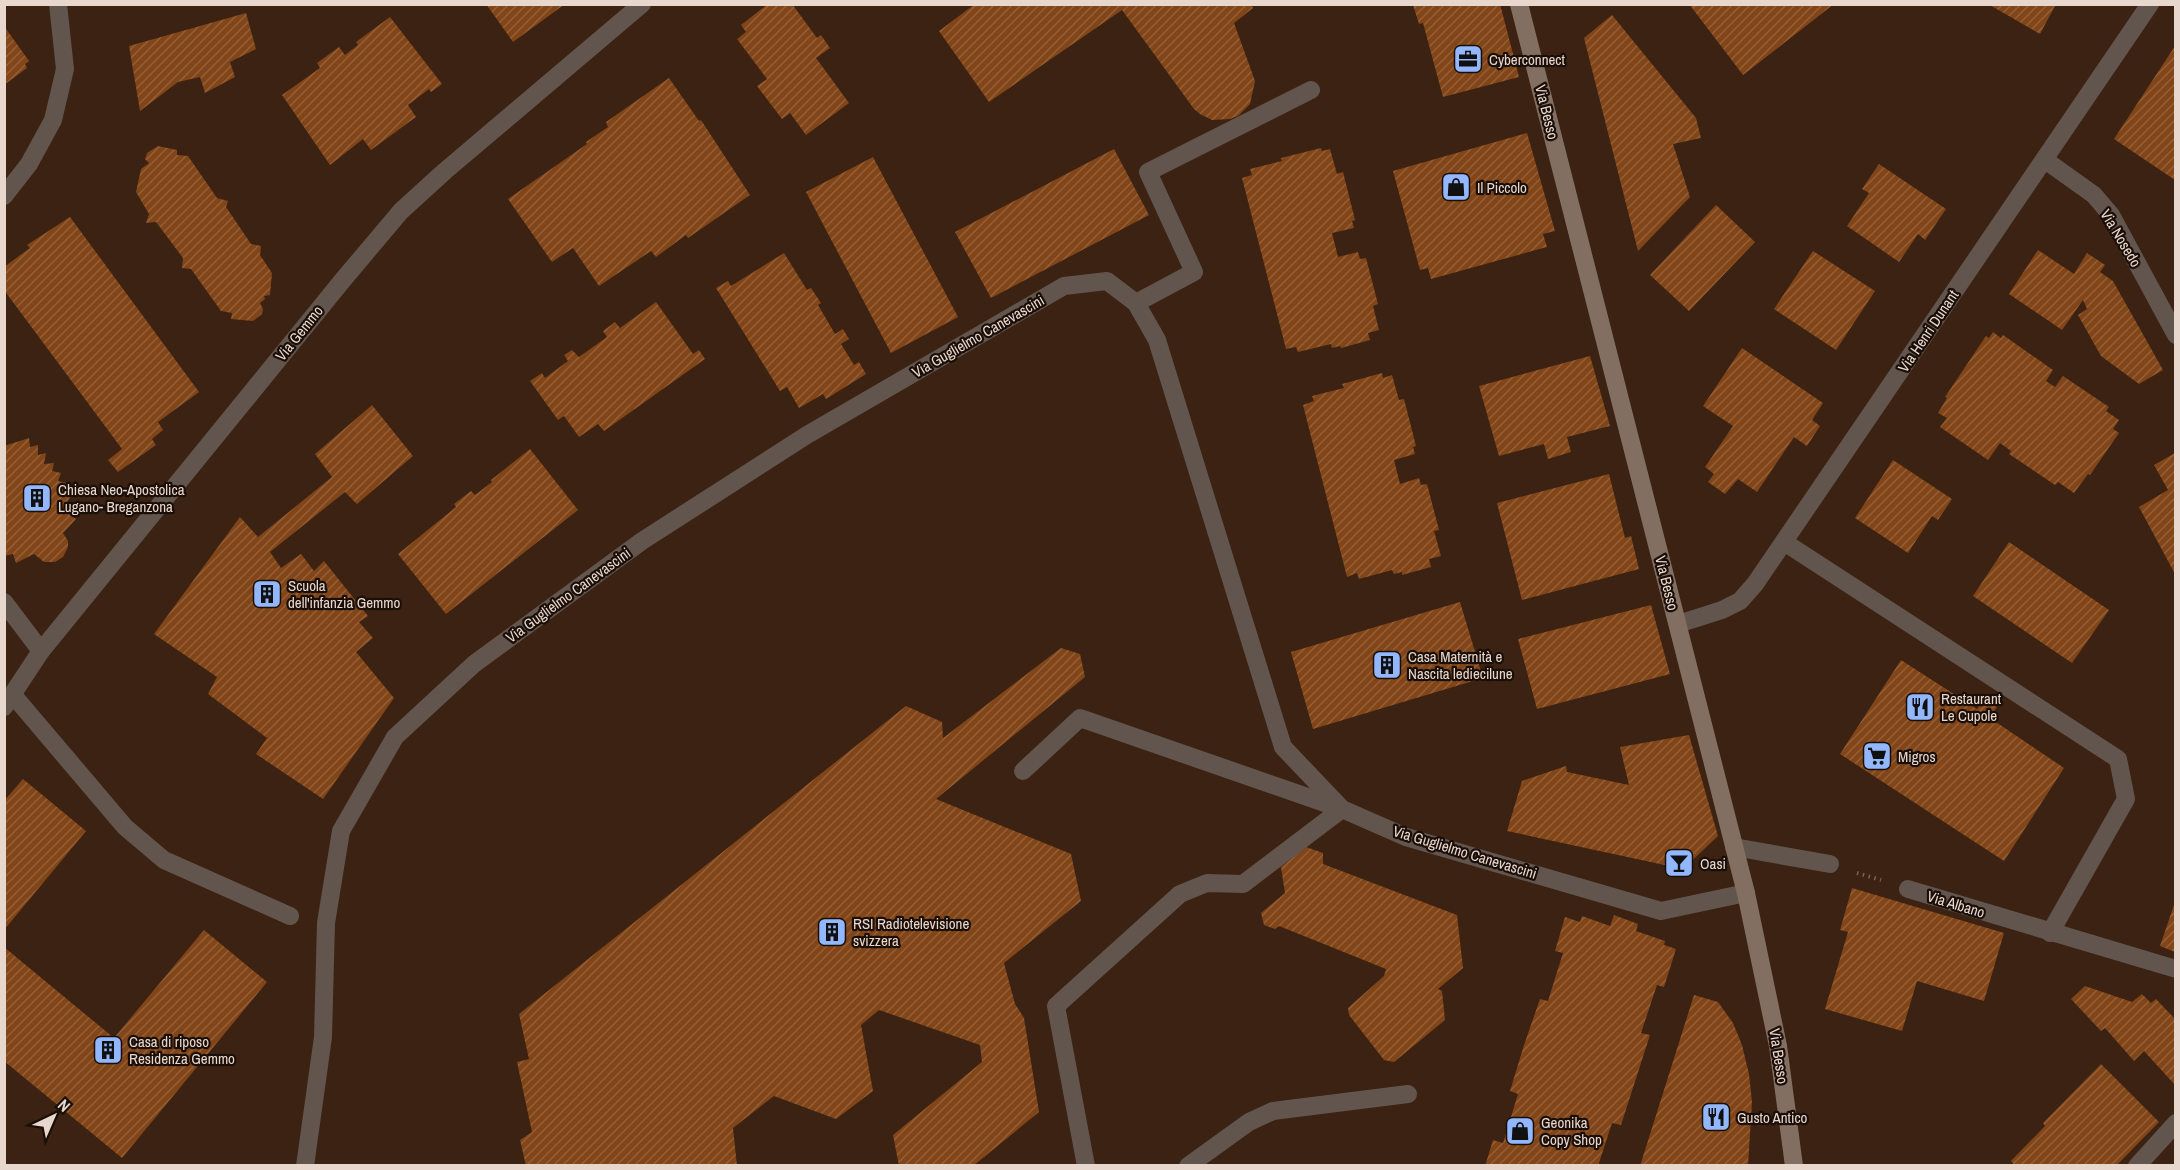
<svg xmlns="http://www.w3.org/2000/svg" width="2180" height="1170" font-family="'Archivo Narrow',sans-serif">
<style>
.building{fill:url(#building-hatch)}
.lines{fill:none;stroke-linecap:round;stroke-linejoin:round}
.path{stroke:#7a6356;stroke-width:4;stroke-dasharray:1.5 4.5;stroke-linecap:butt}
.lane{stroke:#62554e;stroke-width:18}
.street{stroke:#62554e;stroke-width:18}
.secondary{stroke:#836e62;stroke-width:18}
.labels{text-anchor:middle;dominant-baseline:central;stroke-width:4.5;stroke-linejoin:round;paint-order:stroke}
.poi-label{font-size:15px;fill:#e8d7cd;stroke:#1a0f08;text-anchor:start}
.street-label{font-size:15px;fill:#e8d7cd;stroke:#1a0f08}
</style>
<defs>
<pattern id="building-hatch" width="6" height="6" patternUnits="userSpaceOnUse" patternTransform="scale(1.5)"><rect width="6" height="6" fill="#824518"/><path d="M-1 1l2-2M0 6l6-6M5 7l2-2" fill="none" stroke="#945f38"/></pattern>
</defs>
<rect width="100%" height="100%" fill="#3b2212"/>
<path class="building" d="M 486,4 L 565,4 L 513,42 Z
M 768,4 L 792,4 L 817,38 L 821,35 L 830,48 L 816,58 L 849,103 L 806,135 L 790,113 L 782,119 L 757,86 L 767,79 L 737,39 L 746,32 L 741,25 Z
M 975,4 L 1251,4 L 1253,8 L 1234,23 L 1255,81 L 1250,104 L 1238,116 L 1230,119 L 1212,120 L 1200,114 L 1194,109 L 1122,10 L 989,102 L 939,31 Z
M 1493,4 L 1500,4 L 1519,77 L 1443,97 L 1423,23 L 1419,24 L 1413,5 Z
M 1689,4 L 1834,4 L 1743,75 Z
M 1988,4 L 2056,4 L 2040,34 Z
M 246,13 L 256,49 L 230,62 L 235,77 L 205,93 L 200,77 L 178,82 L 140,111 L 129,46 Z
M 1612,15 L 1696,118 L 1701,138 L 1673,144 L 1690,197 L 1638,251 L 1584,38 Z
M 390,17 L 442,84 L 431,92 L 429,89 L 408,105 L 416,117 L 371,150 L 363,139 L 330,165 L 282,95 L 320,68 L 317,63 L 339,47 L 345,55 L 358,45 L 356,42 Z
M 4,26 L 29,61 L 25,64 L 27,68 L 4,85 Z
M 2175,46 L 2175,180 L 2114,139 Z
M 669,78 L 699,121 L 701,120 L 750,195 L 688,238 L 686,235 L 656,257 L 651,251 L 599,286 L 573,248 L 552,262 L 508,199 L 587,144 L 586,142 L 608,127 L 606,122 Z
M 1527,133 L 1555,231 L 1543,234 L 1547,247 L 1431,279 L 1428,268 L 1420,270 L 1393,171 Z
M 158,146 L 177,150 L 177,155 L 188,156 L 217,198 L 228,201 L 226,207 L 251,244 L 261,246 L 260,255 L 272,273 L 270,295 L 264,296 L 265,299 L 260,303 L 263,309 L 262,314 L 253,321 L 231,319 L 232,313 L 221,311 L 191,269 L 182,268 L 183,258 L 156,222 L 146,223 L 149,214 L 136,192 L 141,169 L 149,163 L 145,159 L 147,153 Z
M 1321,148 L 1322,151 L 1330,149 L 1337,174 L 1343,172 L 1355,220 L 1352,221 L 1354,228 L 1332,233 L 1338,257 L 1358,252 L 1360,259 L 1366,258 L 1378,304 L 1373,306 L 1379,330 L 1368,333 L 1370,340 L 1341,348 L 1340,346 L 1332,348 L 1331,344 L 1298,352 L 1296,347 L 1286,349 L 1242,178 L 1252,175 L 1250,169 L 1282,161 L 1281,158 Z
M 1114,149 L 1149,215 L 991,298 L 955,232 Z
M 873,157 L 958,317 L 891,353 L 806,192 Z
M 1879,164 L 1946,209 L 1925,240 L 1918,234 L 1899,262 L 1847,226 L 1869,193 L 1862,189 Z
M 1716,205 L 1755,242 L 1689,311 L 1650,275 Z
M 70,217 L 199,392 L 158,422 L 163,430 L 152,439 L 156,445 L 118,472 L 108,460 L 122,449 L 4,290 L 4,267 L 30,248 L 27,245 Z
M 2038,250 L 2074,274 L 2087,253 L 2105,265 L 2100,272 L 2113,281 L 2163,370 L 2139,384 L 2101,356 L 2078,315 L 2087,309 L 2083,300 L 2062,330 L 2009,294 Z
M 1813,251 L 1875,291 L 1836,350 L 1774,309 Z
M 784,253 L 807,290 L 811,288 L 821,303 L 818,305 L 835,334 L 843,329 L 849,339 L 841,344 L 854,365 L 859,362 L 866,374 L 826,399 L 823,394 L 799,408 L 787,387 L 780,391 L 716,288 L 728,281 L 731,286 Z
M 656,302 L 693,354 L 699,350 L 705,359 L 604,431 L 598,424 L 579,437 L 564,416 L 558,420 L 530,381 L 542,373 L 545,378 L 568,361 L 564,355 L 572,350 L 579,357 L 607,337 L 603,331 L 615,322 L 620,328 Z
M 1993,332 L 2001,338 L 2003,335 L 2053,370 L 2046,381 L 2055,387 L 2063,376 L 2109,407 L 2106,411 L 2119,420 L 2113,429 L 2119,433 L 2090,475 L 2088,474 L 2074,493 L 2058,482 L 2055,485 L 2009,454 L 2011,451 L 2000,443 L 1988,460 L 1940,427 L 1947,418 L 1938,413 L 1947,398 L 1945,397 L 1986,336 L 1989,338 Z
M 1742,348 L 1823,403 L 1812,420 L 1820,426 L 1807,446 L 1794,437 L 1757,492 L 1738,479 L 1725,494 L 1708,482 L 1714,474 L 1705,467 L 1733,426 L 1703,406 Z
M 1590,356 L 1610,426 L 1567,437 L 1571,452 L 1548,459 L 1544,444 L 1499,456 L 1479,386 Z
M 1382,373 L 1383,378 L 1392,375 L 1399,400 L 1404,399 L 1416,446 L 1413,447 L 1415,454 L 1394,460 L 1400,484 L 1419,478 L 1421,485 L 1427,484 L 1439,530 L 1434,531 L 1441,556 L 1429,559 L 1431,567 L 1402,575 L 1402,572 L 1394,574 L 1392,570 L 1359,579 L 1357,573 L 1347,577 L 1303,405 L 1314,401 L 1312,396 L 1344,388 L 1342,384 Z
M 372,405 L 413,456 L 357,504 L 345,492 L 270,552 L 281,568 L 301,554 L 314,571 L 324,561 L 368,616 L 359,622 L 373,638 L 356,652 L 394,698 L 323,799 L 256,754 L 267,738 L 208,694 L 217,677 L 154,634 L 240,517 L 258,537 L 332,477 L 315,454 Z
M 29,438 L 30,447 L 38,445 L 38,455 L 46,453 L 44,464 L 54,463 L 52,471 L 61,473 L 58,481 L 67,483 L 63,490 L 72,494 L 67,502 L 75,506 L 69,514 L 76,519 L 63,533 L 68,541 L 68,547 L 63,557 L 55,562 L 44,562 L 34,554 L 16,563 L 13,554 L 4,556 L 4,446 Z
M 530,449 L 578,510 L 446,614 L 398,554 L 456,507 L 454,504 L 471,491 L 475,495 L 492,482 L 491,480 Z
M 2175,453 L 2175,574 L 2139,507 L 2168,490 L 2154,465 Z
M 1893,460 L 1952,499 L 1938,520 L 1932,516 L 1908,553 L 1855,518 Z
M 1609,474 L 1625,538 L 1631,536 L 1639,569 L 1522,600 L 1497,503 Z
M 2009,542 L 2109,610 L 2072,663 L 1973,596 Z
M 1460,602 L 1483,678 L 1313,729 L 1291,652 Z
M 1651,605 L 1670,674 L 1537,709 L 1518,639 Z
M 1061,648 L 1080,654 L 1085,677 L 936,799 L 1071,854 L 1081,901 L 1004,963 L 1015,1004 L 1024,1018 L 1039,1112 L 973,1166 L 899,1166 L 893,1135 L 982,1062 L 980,1045 L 879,1010 L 861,1025 L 873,1091 L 836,1119 L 774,1096 L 733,1128 L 737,1166 L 526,1166 L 520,1140 L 532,1132 L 517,1062 L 529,1059 L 519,1014 L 906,706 L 942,722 L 943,738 Z
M 1901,660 L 1977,709 L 1984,698 L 1997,707 L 1990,718 L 2064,768 L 2004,861 L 1840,754 Z
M 1689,735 L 1718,836 L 1683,869 L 1507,831 L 1522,781 L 1566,766 L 1567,772 L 1629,785 L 1620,747 Z
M 23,779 L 86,831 L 4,930 L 4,801 Z
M 1306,847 L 1323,853 L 1323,864 L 1457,915 L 1463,968 L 1438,989 L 1442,991 L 1445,1020 L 1394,1062 L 1384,1060 L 1349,1015 L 1348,1008 L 1384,976 L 1386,969 L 1279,926 L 1275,929 L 1264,925 L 1261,913 L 1285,893 L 1281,867 Z
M 1852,888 L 2004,933 L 1984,1001 L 1917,981 L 1902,1031 L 1825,1009 L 1848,932 L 1840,930 Z
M 2175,902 L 2175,952 L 2160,946 Z
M 1614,915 L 1638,924 L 1636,931 L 1665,941 L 1664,945 L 1676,949 L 1664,987 L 1657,985 L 1641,1033 L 1650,1035 L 1621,1125 L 1612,1123 L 1598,1166 L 1485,1166 L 1493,1140 L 1503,1143 L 1518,1094 L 1510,1091 L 1524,1045 L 1540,999 L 1548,1001 L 1563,953 L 1555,951 L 1565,917 L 1580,922 L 1582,916 L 1610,926 Z
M 204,930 L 267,982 L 122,1158 L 4,1061 L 4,947 L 114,1038 Z
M 2085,986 L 2132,1002 L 2142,994 L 2151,1003 L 2156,999 L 2175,1019 L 2175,1085 L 2144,1051 L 2134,1061 L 2105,1028 L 2101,1031 L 2071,999 Z
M 1694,995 L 1718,1002 L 1733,1023 L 1742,1045 L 1749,1074 L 1752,1102 L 1748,1166 L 1640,1166 Z
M 2101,1064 L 2159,1122 L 2116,1166 L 2015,1166 L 2011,1161 L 2045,1126 L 2043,1123 Z"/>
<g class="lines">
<path class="path" d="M 1857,873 L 1881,880"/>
<path class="lane" d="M 1136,303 L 1194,272 L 1148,172 L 1311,90
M 1784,542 L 2118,759 L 2126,799 L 2050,933
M 4,602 L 41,651
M 13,695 L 125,827 L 164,860 L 290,916
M 1023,771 L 1080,718 L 1342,809
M 1086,1166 L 1056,1006 L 1180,894 L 1207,883 L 1243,884 L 1342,809
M 1188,1166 L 1249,1122 L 1273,1111 L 1408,1094"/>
<path class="street" d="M 2045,160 L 2094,195 L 2111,215 L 2176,335
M 4,196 L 29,164 L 53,120 L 65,69 L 58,4
M 1678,624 L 1722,610 L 1740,601 L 1755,584 L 2150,4
M 4,707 L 41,651 L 342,281 L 401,211 L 445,171 L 642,4
M 1734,847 L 1830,864
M 1908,889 L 2176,969
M 305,1166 L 323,1037 L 326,923 L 341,831 L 395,737 L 474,664 L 642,541 L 807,435 L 1064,286 L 1107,281 L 1136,303 L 1157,340 L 1283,747 L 1342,809 L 1406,837 L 1661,911 L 1746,893
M 2137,1166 L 2176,1123"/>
<path class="secondary" d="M 1519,4 L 1746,893 L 1778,1046 L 1794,1166"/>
</g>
<defs>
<g id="office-square" transform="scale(1.5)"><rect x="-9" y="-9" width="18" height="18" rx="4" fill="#92b7fd" stroke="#1a0f08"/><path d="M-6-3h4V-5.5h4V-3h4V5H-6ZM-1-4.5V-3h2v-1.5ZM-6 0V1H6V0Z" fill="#111"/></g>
<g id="shop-square" transform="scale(1.5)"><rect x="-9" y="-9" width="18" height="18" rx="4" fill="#92b7fd" stroke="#1a0f08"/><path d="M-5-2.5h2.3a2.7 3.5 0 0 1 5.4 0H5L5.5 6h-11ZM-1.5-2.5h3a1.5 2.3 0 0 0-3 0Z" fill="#111"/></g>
<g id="building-square" transform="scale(1.5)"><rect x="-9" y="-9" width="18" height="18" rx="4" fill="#92b7fd" stroke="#1a0f08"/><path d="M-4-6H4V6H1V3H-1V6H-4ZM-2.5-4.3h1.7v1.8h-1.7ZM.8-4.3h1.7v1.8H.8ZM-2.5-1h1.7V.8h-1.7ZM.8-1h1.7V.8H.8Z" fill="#111"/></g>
<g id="restaurant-square" transform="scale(1.5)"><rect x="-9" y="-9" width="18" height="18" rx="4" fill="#92b7fd" stroke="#1a0f08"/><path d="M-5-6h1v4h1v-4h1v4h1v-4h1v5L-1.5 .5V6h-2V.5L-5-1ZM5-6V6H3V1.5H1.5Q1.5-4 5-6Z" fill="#111"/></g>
<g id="supermarket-square" transform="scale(1.5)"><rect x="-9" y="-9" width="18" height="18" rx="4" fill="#92b7fd" stroke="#1a0f08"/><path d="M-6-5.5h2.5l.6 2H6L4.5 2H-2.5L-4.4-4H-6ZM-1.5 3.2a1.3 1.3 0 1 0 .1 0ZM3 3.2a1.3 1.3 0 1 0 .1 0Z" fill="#111"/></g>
<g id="bar-square" transform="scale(1.5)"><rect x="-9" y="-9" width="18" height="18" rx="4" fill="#92b7fd" stroke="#1a0f08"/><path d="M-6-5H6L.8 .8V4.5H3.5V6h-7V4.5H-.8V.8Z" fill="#111"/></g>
</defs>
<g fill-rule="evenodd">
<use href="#office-square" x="1468" y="59"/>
<use href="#shop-square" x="1456" y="187"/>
<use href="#building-square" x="37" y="498"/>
<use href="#building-square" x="267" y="594"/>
<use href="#building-square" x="1387" y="665"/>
<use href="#restaurant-square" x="1920" y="707"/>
<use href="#supermarket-square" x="1877" y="756"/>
<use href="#bar-square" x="1679" y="863"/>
<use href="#building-square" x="832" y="932"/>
<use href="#building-square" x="108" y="1050"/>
<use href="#restaurant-square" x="1716" y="1117"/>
<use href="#shop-square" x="1520" y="1131"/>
</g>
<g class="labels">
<g class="poi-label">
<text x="1489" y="59">Cyberconnect</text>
<text x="1477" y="187">Il Piccolo</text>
<text x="58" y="489">Chiesa Neo-Apostolica<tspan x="58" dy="17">Lugano- Breganzona</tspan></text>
<text x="288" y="585">Scuola<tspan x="288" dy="17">dell'infanzia Gemmo</tspan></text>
<text x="1408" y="656">Casa Maternità e<tspan x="1408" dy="17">Nascita lediecilune</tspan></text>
<text x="1941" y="698">Restaurant<tspan x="1941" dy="17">Le Cupole</tspan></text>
<text x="1898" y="756">Migros</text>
<text x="1700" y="863">Oasi</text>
<text x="853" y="923">RSI Radiotelevisione<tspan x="853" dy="17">svizzera</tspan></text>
<text x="129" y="1041">Casa di riposo<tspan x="129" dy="17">Residenza Gemmo</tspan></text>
<text x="1737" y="1117">Gusto Antico</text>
<text x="1541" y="1122">Geonika<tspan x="1541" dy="17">Copy Shop</tspan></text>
</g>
<g class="street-label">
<text transform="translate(1547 112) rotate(76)">Via Besso</text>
<text transform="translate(2121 238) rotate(59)">Via Nosedo</text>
<text transform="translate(1928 331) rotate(-56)">Via Henri Dunant</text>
<text transform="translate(299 333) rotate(-51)">Via Gemmo</text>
<text transform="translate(978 336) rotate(-30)">Via Guglielmo Canevascini</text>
<text transform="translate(1667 583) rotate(76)">Via Besso</text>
<text transform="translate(568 595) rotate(-36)">Via Guglielmo Canevascini</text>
<text transform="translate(1465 852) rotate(17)">Via Guglielmo Canevascini</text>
<text transform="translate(1956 904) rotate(17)">Via Albano</text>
<text transform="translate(1779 1056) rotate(81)">Via Besso</text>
</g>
</g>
<rect width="2180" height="1170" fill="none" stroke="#e8d7cd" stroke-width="12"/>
<g transform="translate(54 1116) rotate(44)" stroke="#1a0f08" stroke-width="4.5" paint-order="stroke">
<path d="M0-4.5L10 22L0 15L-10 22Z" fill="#e8d7cd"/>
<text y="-9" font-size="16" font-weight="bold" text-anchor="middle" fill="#e8d7cd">N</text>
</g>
</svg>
